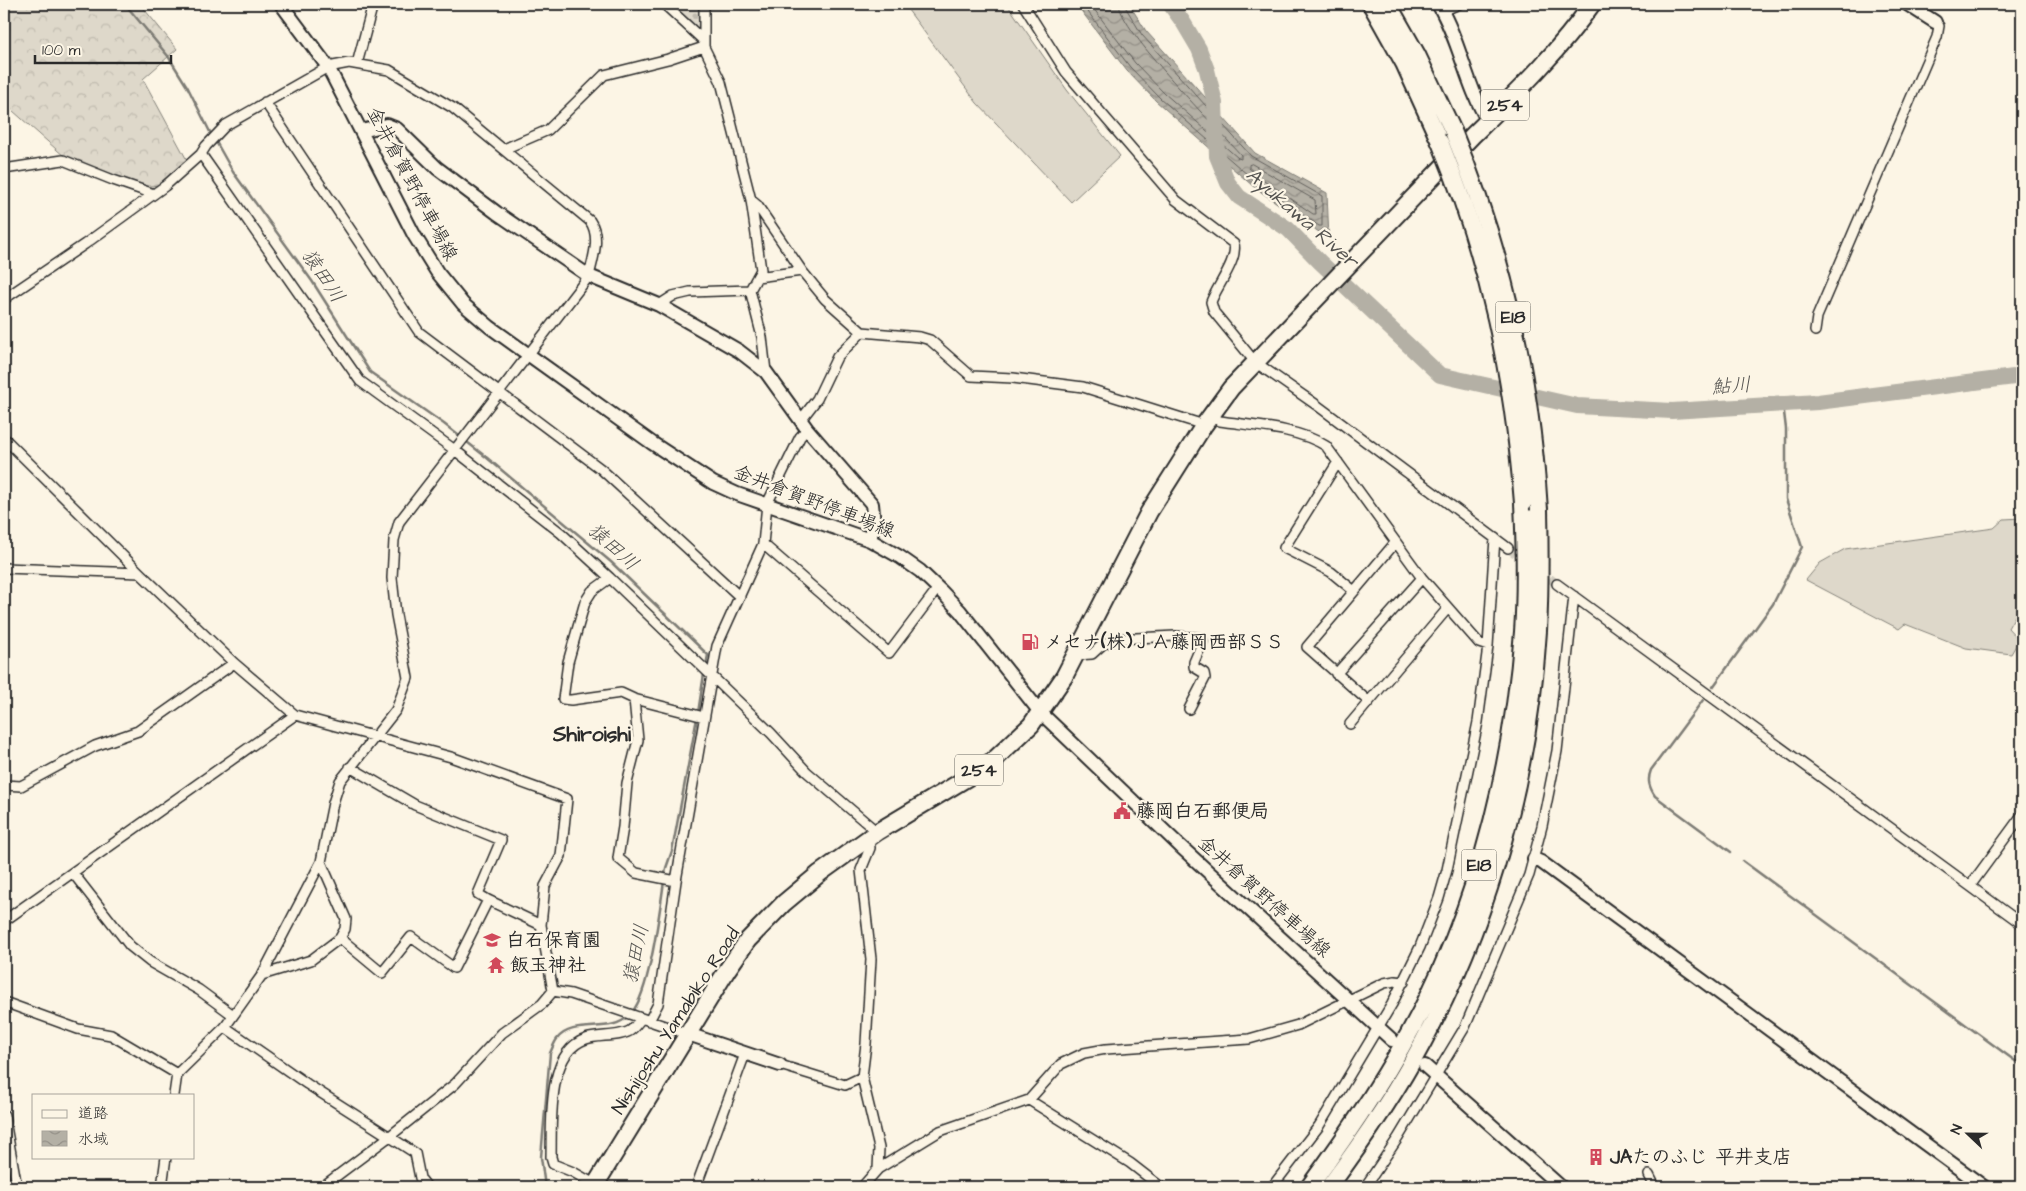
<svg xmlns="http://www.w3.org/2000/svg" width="2026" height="1191" font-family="'Architects Daughter','Klee One',sans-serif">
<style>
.grass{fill:#ded8ca;stroke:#84827a}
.forest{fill:url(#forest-crowns);stroke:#84827a}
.cemetery{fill:url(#cemetery-stones);stroke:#84827a}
.water{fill:url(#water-waves);stroke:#7d7b74}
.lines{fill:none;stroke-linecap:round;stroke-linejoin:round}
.shore{stroke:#62605c;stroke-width:1}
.stream{stroke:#7d7b74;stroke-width:2.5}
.river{stroke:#b4b0a5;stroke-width:16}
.street-tunnel{stroke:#d2cdc0;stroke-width:9;stroke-dasharray:9 4.5;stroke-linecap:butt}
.street-casing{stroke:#2b2b2b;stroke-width:12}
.secondary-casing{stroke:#2b2b2b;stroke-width:16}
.highway-casing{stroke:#2b2b2b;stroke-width:20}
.street{stroke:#fcf5e5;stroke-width:9}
.secondary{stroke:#fcf5e5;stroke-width:12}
.highway{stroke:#fcf5e5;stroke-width:16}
.highway-bridge-casing{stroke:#2b2b2b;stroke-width:20;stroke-linecap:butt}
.highway-bridge{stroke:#fcf5e5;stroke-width:16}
.labels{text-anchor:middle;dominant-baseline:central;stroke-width:4.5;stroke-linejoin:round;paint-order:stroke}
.shield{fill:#fcf5e5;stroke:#6a6863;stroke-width:1}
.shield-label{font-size:18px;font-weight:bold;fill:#2b2b2b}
.street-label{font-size:19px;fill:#2b2b2b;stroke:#fcf5e5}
.poi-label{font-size:19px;font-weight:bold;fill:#2b2b2b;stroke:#fcf5e5;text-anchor:start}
.water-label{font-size:20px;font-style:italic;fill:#545350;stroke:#fcf5e5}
.quarter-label{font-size:21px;font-weight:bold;fill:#2b2b2b;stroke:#fcf5e5}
</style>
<defs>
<pattern id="forest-crowns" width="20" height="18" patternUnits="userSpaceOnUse" patternTransform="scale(1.25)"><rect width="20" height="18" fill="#ded8ca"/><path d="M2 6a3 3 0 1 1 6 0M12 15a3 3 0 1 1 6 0" fill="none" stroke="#bfbaae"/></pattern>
<pattern id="cemetery-stones" width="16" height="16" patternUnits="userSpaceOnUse" patternTransform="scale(1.25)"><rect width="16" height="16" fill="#ded8ca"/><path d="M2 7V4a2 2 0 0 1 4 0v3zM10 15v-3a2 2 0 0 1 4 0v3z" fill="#bfbaae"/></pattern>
<pattern id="water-waves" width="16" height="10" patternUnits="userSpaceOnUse" patternTransform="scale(1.25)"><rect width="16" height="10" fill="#b4b0a5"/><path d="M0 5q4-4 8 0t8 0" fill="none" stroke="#938f87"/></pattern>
</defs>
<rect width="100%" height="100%" fill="#fcf5e5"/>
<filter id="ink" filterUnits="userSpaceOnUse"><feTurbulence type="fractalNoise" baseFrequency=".02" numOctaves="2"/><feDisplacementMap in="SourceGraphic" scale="10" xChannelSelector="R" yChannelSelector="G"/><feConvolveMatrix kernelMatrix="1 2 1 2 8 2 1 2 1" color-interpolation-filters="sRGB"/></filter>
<g filter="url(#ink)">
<path class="grass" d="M 907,4 L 1007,4 L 1067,90 L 1120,156 L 1071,202 L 977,103 L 905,6 Z
M 2022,518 L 2022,604 L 2008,628 L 2019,640 L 2011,654 L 1966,648 L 1905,624 L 1899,629 L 1806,580 L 1820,563 L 1845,549 L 1994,528 L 2004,519 Z"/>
<path class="forest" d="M 4,4 L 140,4 L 177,49 L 143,79 L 187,160 L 158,185 L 144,187 L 65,157 L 4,103 Z"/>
<path class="cemetery" d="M 671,4 L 701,4 L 700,32 Z"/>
<path class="water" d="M 1076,4 L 1129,4 L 1146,31 L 1255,153 L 1327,193 L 1329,239 L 1254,187 L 1156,101 L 1127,71 Z"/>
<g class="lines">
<path class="shore" d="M 1082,4 L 1130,67 L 1160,98 L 1257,183 L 1319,226 L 1322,226 L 1322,196 L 1251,156 L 1142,35 L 1126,8 L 1125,4
M 1090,4 L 1135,63 L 1164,93 L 1238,158 L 1241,159 L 1241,155 C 1219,130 1120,31 1119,4
M 1252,164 L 1315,200 L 1316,214 L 1313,214 L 1261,178 L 1249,168 L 1249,165 Z"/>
<path class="stream" d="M 125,4 L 168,56 L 188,88 L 212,136
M 215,140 L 233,172 L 312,281 L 370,372 L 444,424 L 486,457 L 611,562 L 708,655 L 706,666
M 1713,687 L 1773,604 L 1802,547 L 1786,499 L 1786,429 L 1783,404
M 1703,700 L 1651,770 C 1647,780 1649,787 1655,796 L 1731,852
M 698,713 L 704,674
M 1743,861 L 2022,1066
M 632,1012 C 651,991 661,899 666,868 L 672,851 L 697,718
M 545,1187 L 541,1157 L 550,1053 C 552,1049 554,1043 557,1039 C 573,1018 611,1035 628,1016"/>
<path class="river" d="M 1170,4 L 1183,22 L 1199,49 L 1207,70 L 1215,103 L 1217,156 L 1228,183 L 1239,197 L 1288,229 L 1320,262 L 1440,375 L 1577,406 L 1672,411 L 1818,402 L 2022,376"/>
<path class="street-tunnel" d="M 1508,548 L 1526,561
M 1539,570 L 1557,584"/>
<g class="street-casing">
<path id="street" d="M 664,4 L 704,41
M 704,4 L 704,47 L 721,82 L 751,200 L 761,270 L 750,290 L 762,337 L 766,372
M 1023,4 L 1066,72 L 1176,200 L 1234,244 C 1238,260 1217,286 1211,302 L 1214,312 L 1255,362 L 1318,406 L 1508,548
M 1443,11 L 1459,4
M 357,64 L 373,4
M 265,102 L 419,332 L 601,469 L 740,597
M 504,149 L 548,130 L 604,75 L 668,59 L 704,47
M 201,154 L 360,381 L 456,451 L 561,533 L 610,578 L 771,733 L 807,772 L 877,832
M 4,169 L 63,160 L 113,180 L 154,194
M 751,200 L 757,205 L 802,271 L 825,299 L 862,332 L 920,337 L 930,340 L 971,376 L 1013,378 L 1083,387 L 1204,425
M 757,277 L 802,271
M 4,299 L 85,244 L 165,186 L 201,154 L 206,146 L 226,125 L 328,67 L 349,63 L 389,70 L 453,108 L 590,221 C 601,237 593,258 589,276 L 399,522 L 394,540 L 392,578 L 396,615 L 408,678 L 396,710 L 340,781 L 333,803 L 321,862 L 262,975 L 225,1027 L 177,1074 L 174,1095
M 659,305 L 673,296 L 690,292 L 750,290
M 1815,331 L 1817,317 L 1937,37 L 1939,26 L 1935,22
M 1210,416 L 1220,421 C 1254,426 1298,428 1326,446 L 1422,578 L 1479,643 L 1488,646
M 800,421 L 817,399 L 837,357 L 862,332
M 4,438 L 140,573 L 234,663 L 295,715 L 451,757 L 567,799 L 561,856 L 545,886 L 541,925 L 553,991
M 1338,462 L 1284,548 L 1331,572 L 1354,591
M 763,544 L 889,653 L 938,588
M 4,568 L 140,573
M 610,578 L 592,591 L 585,602 L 568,662 L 563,699 L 571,700 L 621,693 L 634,699 L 704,717
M 1557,584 L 2022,924
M 1076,655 L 1092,654 L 1103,644 L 1117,639 L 1175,636 L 1201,638 L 1203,641 L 1194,662 L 1194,667 L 1204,673 L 1205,678 L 1189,709
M 1336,674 L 1422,578
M 634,699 L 638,740 L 627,783 L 623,827 L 618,858 L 636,873 L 676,881
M 1368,701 L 1307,647 L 1395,543
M 1350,724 L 1448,608
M 350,767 L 415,805 L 501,840 L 478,894 L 488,900
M 4,785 L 21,786 L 95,746 L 138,731 L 234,663
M 869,839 L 870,848 L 861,870 L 871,959 L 866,1044 L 862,1077 L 879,1148 L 878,1169
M 73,873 L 130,946 L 150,962 L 199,990 L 233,1015
M 1970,886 L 2022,815
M 4,921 L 295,715
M 340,938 L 382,973 L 411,937 L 454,968 L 488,900 L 541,925
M 262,975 L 311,960 L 340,938 L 345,929 L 346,919 L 321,862
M 553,991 L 571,994 L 688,1034
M 4,1002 L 78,1029 L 111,1035 L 177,1074
M 649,1021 L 658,1004 L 676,881 L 717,646 L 763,544 L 767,504 L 800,437 L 807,429
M 225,1027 L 307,1084 L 415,1153 L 420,1178 L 427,1187
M 780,1065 L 845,1085 L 862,1077
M 1029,1100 L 1130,1163 L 1161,1187
M 4,1115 L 17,1187
M 1649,1175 L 1655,1187
M 596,1185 L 573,1172 L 553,1164 L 551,1157 C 552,1123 546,1052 586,1039 C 597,1035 623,1037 631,1030 C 635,1027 638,1022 641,1019
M 162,1187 L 166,1157
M 322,1187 L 390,1136 L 455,1084 L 502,1033 L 542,1004 L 553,991
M 696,1187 L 745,1054
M 862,1187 L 878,1169 L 940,1131 L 1029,1100 L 1061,1064 L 1084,1053 L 1106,1049 L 1249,1039 L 1298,1025 L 1384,983 L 1395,981 L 1404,982
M 1272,1187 L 1319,1126 L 1392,1004 L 1420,947 L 1439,898 L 1447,870 L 1478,722 L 1488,646 L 1495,538
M 1365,1187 L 1398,1138 L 1465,1027 L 1529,875 L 1542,826 L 1557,751 L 1574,596"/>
</g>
<g class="secondary-casing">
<path id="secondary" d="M 281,4 L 328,67 L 414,235 L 437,272 L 463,304 L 490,327 L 529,355 L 652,443 L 713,483 L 737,494 L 870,540 L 900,557 L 920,571 L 941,591 L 960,611 L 1040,712 L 1180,846 L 1392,1040
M 1438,4 C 1460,41 1466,85 1488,121
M 1907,4 L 1935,22
M 361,131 L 387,125 L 397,129 L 437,168 L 497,213 L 589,276 L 659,305 L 739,351 L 766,372 L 807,429 L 872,504 L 874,523 L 870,540
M 1534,859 L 1541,862 L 1984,1187
M 688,1034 L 780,1065
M 1425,1066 L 1561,1187"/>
</g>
<g class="highway-casing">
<path id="highway" d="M 1371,4 L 1404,63 L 1440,142
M 1388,4 L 1417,55 L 1453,131
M 594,1187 L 727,970 L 748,940 L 784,903 L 820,873 L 877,832 L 972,775 L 995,759 L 1031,725 L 1064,677 L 1149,512 L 1204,425 L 1231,388 L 1473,135 C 1515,94 1558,53 1592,4
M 1309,1187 C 1354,1126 1396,1063 1429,995 C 1484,882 1513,757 1523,632 C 1526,589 1525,546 1523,503
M 1329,1187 C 1363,1141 1396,1093 1423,1042 C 1491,916 1529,774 1538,631 C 1540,591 1540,551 1539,510"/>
</g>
<use href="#street" class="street"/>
<use href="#secondary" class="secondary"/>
<use href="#highway" class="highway"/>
<g class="highway-bridge-casing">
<path id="highway-bridge" d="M 1453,131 C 1504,254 1531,378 1539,510
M 1440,142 C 1489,261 1513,375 1523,503"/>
</g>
<use href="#highway-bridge" class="highway-bridge"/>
</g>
</g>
<defs>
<g id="fuel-bare" transform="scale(1.35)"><path d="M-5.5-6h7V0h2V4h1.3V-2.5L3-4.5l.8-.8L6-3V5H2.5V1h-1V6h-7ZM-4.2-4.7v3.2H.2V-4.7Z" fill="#d1495b" stroke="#fcf5e5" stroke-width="2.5" paint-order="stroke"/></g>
<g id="civic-bare" transform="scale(1.35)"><path d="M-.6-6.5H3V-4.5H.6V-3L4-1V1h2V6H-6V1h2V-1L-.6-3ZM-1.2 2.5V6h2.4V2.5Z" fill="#d1495b" stroke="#fcf5e5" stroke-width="2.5" paint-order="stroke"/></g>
<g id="school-bare" transform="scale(1.35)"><path d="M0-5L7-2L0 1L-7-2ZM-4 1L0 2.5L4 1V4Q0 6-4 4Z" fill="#d1495b" stroke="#fcf5e5" stroke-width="2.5" paint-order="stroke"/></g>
<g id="temple-bare" transform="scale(1.35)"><path d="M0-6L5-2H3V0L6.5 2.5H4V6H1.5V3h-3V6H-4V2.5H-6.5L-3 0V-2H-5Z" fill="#d1495b" stroke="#fcf5e5" stroke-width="2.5" paint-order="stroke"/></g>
<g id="building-bare" transform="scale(1.35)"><path d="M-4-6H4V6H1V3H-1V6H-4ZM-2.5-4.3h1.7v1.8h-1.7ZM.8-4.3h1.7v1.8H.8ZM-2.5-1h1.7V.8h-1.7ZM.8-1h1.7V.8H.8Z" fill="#d1495b" stroke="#fcf5e5" stroke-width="2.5" paint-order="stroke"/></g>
</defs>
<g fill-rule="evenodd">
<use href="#fuel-bare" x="1030" y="642"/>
<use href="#civic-bare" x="1122" y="811"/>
<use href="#school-bare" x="492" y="940"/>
<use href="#temple-bare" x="496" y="965"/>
<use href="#building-bare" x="1596" y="1157"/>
</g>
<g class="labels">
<g class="shield">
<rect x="1481" y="89.5" width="48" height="31" rx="4"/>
<rect x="1495.5" y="301.5" width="35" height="31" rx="4"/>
<rect x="955" y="754.5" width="48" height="31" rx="4"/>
<rect x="1461.5" y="849.5" width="35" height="31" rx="4"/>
</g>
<g class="shield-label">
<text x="1505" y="105">254</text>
<text x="1513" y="317">E18</text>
<text x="979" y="770">254</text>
<text x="1479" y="865">E18</text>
</g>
<g class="street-label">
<text transform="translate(412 184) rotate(62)">金井倉賀野停車場線</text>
<text transform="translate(814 502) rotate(21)">金井倉賀野停車場線</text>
<text transform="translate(1264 897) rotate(42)">金井倉賀野停車場線</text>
<text transform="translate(676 1021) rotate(-57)">Nishijoshu Yamabiko Road</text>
</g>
<g class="poi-label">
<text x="1044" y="642">メセナ(株)ＪＡ藤岡西部ＳＳ</text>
<text x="1136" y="811">藤岡白石郵便局</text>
<text x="506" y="940">白石保育園</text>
<text x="510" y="965">飯玉神社</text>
<text x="1610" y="1157">JAたのふじ 平井支店</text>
</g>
<g class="water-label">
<text transform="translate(1302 218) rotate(41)">Ayukawa River</text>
<text transform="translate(323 276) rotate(56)">猿田川</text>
<text transform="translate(1731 386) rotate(-4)">鮎川</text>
<text transform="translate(613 547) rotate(42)">猿田川</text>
<text transform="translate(636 954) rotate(-78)">猿田川</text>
</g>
<g class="quarter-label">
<text x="592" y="734">Shiroishi</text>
</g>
</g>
<rect width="2026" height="1191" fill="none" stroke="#fcf5e5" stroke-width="20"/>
<rect x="10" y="10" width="2006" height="1171" fill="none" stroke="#2b2b2b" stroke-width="2" filter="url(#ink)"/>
<rect x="32" y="1094" width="162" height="65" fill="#fcf5e5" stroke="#a8a49b"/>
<rect x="42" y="1110" width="25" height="8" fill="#fcf5e5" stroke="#a8a49b"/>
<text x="78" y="1118" font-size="15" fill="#2b2b2b">道路</text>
<rect x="42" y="1131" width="25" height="15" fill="url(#water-waves)" stroke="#a8a49b"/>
<text x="78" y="1144" font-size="15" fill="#2b2b2b">水域</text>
<g transform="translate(1968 1134) rotate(292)" stroke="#fcf5e5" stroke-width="4" paint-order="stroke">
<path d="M0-4L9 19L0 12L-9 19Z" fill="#2b2b2b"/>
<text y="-8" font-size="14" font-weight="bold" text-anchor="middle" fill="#2b2b2b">N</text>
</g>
<path d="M35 55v8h136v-8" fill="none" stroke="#2b2b2b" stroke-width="2.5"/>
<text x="42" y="55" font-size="15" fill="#2b2b2b" stroke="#fcf5e5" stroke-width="4" paint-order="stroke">100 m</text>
</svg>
